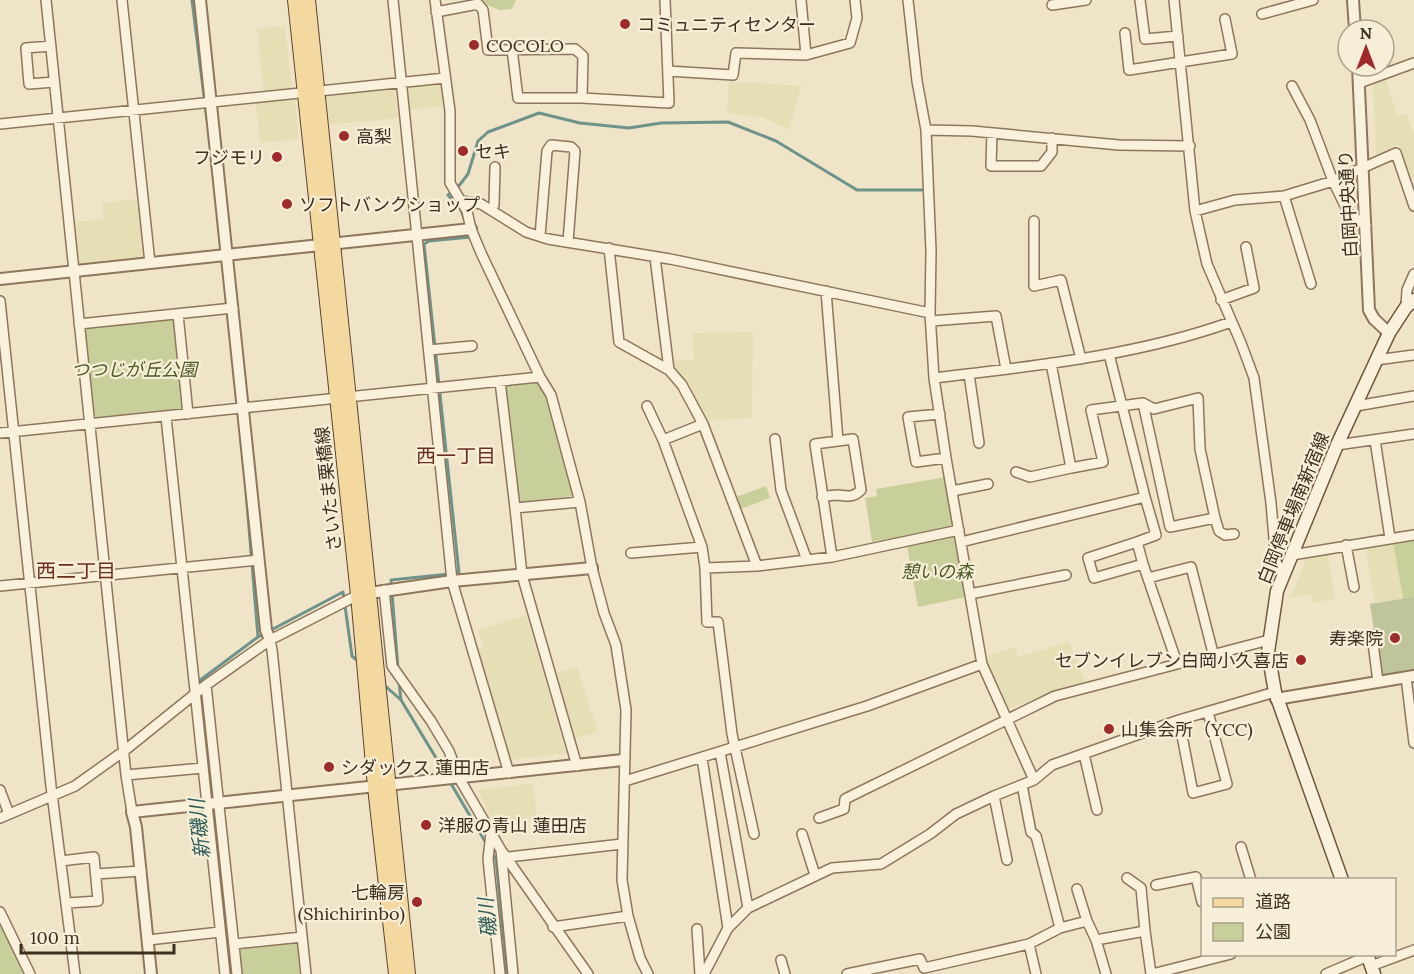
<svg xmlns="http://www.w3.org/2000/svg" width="1414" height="974" font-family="Lora,'Noto Sans JP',serif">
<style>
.farmland{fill:#e6deb5}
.green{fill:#c9cf9b}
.cemetery{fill:#bfc49a}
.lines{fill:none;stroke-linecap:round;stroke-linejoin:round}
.stream{stroke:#6f938a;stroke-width:3}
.minor-casing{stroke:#8d765c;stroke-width:12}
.tertiary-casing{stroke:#8d765c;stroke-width:14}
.secondary-casing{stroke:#6f573f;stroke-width:15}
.primary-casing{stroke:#5b4430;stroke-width:16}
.minor{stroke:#faf1dc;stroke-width:9}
.tertiary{stroke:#faf1dc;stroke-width:10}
.secondary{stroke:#faf1dc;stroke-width:12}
.primary{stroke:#f3d9a0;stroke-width:14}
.poi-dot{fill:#9e2a2b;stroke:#f7eed8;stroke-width:2}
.labels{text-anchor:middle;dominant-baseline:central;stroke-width:4.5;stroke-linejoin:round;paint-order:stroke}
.poi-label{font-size:18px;fill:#3d2e20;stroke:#f7eed8;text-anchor:start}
.street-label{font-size:18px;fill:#3d2e20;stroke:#f7eed8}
.park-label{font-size:18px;font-style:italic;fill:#4d5a26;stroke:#f7eed8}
.neighbourhood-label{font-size:20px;fill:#6b2e1e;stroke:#f7eed8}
.water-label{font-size:20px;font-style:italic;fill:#2f5d5a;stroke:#f7eed8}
</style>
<rect width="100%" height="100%" fill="#f0e4c8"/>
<path class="farmland" d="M 285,26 L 292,90 L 264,93 L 257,29 Z
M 1386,79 L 1397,115 L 1406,114 L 1414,133 L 1414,178 L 1412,179 L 1399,145 L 1376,155 L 1373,83 Z
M 729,81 L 801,86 L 789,130 L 762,117 L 727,113 Z
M 441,83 L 443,106 L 409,110 L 407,87 Z
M 395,88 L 398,118 L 328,125 L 325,96 Z
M 295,99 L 299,139 L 260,143 L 256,103 Z
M 137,199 L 144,259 L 79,266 L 75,222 L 104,219 L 102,203 Z
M 753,332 L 752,418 L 706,420 L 684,379 L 672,369 L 672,361 L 694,360 L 693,333 Z
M 1393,542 L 1403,599 L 1375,603 L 1365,547 Z
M 1328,553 L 1335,599 L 1312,603 L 1311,594 L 1290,598 L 1304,565 L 1304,557 Z
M 526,615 L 566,753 L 510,760 L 478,649 L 483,647 L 478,630 Z
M 1069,642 L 1086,683 L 1057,690 L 1011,708 L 1004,706 L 982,658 L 1015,647 L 1018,657 Z
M 577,667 L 598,732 L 573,739 L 554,674 Z
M 533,783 L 537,818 L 494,824 L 478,790 Z"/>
<path class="green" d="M 481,0 L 516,0 L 512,9 L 500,10 L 482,3 Z
M 172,319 L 175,322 L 184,406 L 181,410 L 98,418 L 93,415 L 84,331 L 88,327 Z
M 539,381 L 547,398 L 573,496 L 520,502 L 504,386 Z
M 946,477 L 955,528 L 872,542 L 865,498 L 877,496 L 876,489 Z
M 766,486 L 770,498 L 741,509 L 736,497 Z
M 956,535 L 966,597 L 918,607 L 907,546 Z
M 1414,539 L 1414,597 L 1403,599 L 1393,542 Z
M 0,924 L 23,974 L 0,974 Z
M 297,941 L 300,974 L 238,974 L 235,947 Z"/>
<path class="cemetery" d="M 1414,597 L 1414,671 L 1381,677 L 1370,604 Z"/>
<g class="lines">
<path class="stream" d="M 192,0 L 207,120
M 464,218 L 461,210 L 448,195 L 458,187 L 468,174 L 478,141 L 488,132 L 539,113 L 580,123 L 629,128 L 661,123 L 728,122 L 776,141 L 857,190 L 922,190
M 258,637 L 343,592 L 352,656 L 360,663
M 398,669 L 391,580 L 459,573 L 424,244 L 429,241 L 471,237 L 470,235
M 399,682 L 401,700
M 383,684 L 401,700 L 447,776
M 450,782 L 486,843
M 210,786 L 199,681 L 258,637 L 246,491
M 491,852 L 496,859 L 507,974"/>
<g class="minor-casing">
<path id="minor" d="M 46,0 L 126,775 L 132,812
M 122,0 L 150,263
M 393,0 L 452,581 L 509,773
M 435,0 L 450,111 L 450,183 L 467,211 L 471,229 L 481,253 L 540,377 L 551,395 L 580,502 L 592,568 L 604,613 L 616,645 L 626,710 L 622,880 L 628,916 L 640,958 L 648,974
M 801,0 L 806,55
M 1140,0 L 1145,39 L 1178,36
M 1174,0 L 1195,211 L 1207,264 L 1241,343 L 1254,378 L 1271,503 L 1276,562 L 1283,574
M 1052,5 L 1086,0
M 436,12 L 478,4 L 483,10 L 488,50 L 575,49 L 583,56 L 582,98
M 1262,14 L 1313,0
M 1125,33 L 1129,70 L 1232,54 L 1225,19
M 51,46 L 26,48 L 29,84 L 54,82
M 512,49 L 518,98 L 582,98 L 669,103 L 665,0
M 668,71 L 733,75 L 736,53 L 806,55 L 850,43 L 857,18 L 855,0
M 1359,83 L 1414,63
M 1292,86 L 1310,120 L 1333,181 L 1349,214 L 1366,225
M 0,124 L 445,78
M 926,130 L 972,131 L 1119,145 L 1190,146
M 992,133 L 991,166 L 1041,166 L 1052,152 L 1052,138
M 1284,196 L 1311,284
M 462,201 L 481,204 L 526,232 L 548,239 L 670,259 L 930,313
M 491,210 L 494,205 L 495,167
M 1195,211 L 1235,200 L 1284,196 L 1333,181 L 1396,153 L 1414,206
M 1034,221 L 1034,286 L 1061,280 L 1081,359
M 540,236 L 547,151 L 551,145 L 571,147 L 575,151 L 568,242
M 609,248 L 619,342 L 669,370
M 655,257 L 669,370 L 682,385 L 703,424 L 757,566
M 826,291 L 838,441
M 1221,300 L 1254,288 L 1246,247
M 0,301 L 51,786 L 75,974
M 1406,307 L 1407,290 L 1414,274
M 178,314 L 188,414
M 931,321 L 996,316 L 1006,369
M 79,324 L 233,308
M 429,350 L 472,346
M 1376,360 L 1414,355
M 1051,363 L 1071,468 L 1103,462 L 1091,410 L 1143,403 L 1154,409 L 1198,398 L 1200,449 L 1215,518 L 1170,527 L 1143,403
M 969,374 L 979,443
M 934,378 C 1034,366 1136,356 1231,322
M 500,381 L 515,508 L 580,502
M 647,406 L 663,440 L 702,547
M 1356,406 L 1414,396
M 940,414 L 908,417 L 916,462 L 946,458
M 166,417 L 225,974
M 0,433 L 540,377
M 775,439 L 781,490 L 807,560
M 663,440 L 703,424
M 1375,440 L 1390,538
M 1337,445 L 1414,434
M 1016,472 L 1030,477 L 1071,468
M 952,491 L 988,484
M 822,497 C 827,496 833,495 838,495 C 848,496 853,498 861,490 L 853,439 L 815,444 L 832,557
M 1145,497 L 1156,535 L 1137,542 L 1143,564 L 1177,663
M 515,508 L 522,575 L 577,766
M 1215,518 L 1219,531 L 1225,535 L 1234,534
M 961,542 L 1145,497 L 1109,354
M 1137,542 L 1088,558 L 1094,578 L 1143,564
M 1346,545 L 1354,587
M 631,553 L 702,547 L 705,568 L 757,566 L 832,557 L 959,530
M 1292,555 L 1414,535
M 705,568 L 707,622 L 718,622 L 732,734 L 754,834
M 1148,578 L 1191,567 L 1213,653
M 0,586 L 258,560
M 384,590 L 392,666 L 431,721 L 449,751 L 459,778 L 501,850 L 588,974
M 970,594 L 1066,575
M 1372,635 L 1378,682
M 270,640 L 272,650 L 306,974
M 1406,677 L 1414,743
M 206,685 L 237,974
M 1179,720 L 1193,793 L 1227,784 L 1208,712
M 720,752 L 748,908
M 1084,754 L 1097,810
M 702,758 L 728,928
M 126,775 L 203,768
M 1034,780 L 1052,765 L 1179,720 L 1275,692
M 625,781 L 867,706 L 982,664
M 1022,785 L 1031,832 L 1036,836 L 1060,928
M 0,790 L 9,814
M 994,796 L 1007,860
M 0,818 L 75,786 L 124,751 L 206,685 L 270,640 L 358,595
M 819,818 L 844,809 L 845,799 L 1055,696 L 1269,640
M 491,833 L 488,859 L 500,974
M 802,834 L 815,875
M 1241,847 L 1251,880
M 501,850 L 513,974
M 508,857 L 622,844
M 61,861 L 94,857 L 98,901 L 68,903
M 96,874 L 141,871
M 1127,878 L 1141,888 L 1145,931
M 1156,885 L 1196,877 L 1202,902
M 1077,889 L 1087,921
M 0,912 L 30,974
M 553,927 L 628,916
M 697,929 L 700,974
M 148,940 L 220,932
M 1096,940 L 1106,974
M 234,944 L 302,937
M 1029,944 L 1036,974
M 781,960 L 785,974
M 1371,966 L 1414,950
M 704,974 L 728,928 L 748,908 L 832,868 L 881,864 L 930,834 L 956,814 L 994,796 L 1034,780 L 982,664 L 946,458 L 934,378 L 930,313 L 931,251 L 926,130 L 917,81 L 908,0
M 847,974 L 920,959 L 924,968 L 1029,944 L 1060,928 L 1087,921 L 1096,940 L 1145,931 L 1151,974
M 1152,974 L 1231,954
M 1326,974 L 1368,956"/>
</g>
<g class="tertiary-casing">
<path id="tertiary" d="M 200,0 L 266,630 L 270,640
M 1353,0 L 1355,30
M 1358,66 L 1369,310 L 1374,319 L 1389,333
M 0,279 L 471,229
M 363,594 L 452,581 L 592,568
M 1276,699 L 1414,676
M 151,974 L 136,827 L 132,812 L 623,760"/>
</g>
<g class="secondary-casing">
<path id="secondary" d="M 1342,880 L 1275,692 L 1268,652 L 1277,591 L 1337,445 L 1389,333 L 1406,307 L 1414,300
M 1367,954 L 1374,974"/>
</g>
<g class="primary-casing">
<path id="primary" d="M 295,0 L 358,595 L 375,787 L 396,974
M 308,0 L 408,974"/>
</g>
<use href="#minor" class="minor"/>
<use href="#tertiary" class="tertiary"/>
<use href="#secondary" class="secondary"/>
<use href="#primary" class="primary"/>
</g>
<g class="poi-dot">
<circle cx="625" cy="24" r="6"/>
<circle cx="474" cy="45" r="6"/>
<circle cx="344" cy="136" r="6"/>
<circle cx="463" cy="151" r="6"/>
<circle cx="277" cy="157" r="6"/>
<circle cx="287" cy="204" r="6"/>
<circle cx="1395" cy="638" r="6"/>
<circle cx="1301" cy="660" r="6"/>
<circle cx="1109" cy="729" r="6"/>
<circle cx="329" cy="767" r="6"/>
<circle cx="426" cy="825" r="6"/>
<circle cx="417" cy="902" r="6"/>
</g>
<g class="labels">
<g class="poi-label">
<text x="637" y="24">コミュニティセンター</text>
<text x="486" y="45">COCOLO</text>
<text x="356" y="136">高梨</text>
<text x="475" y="151">セキ</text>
<text x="265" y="157" text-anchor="end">フジモリ</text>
<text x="299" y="204">ソフトバンクショップ</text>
<text x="1383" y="638" text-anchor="end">寿楽院</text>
<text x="1289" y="660" text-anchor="end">セブンイレブン白岡小久喜店</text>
<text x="1121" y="729">山集会所（YCC)</text>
<text x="341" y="767">シダックス 蓮田店</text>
<text x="438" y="825">洋服の青山 蓮田店</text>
<text x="405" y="892" text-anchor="end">七輪房<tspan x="405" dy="21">(Shichirinbo)</tspan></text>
</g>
<g class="street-label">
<text transform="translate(1348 204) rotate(-93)">白岡中央通り</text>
<text transform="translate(328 489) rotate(-96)">さいたま栗橋線</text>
<text transform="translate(1293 508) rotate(-68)">白岡停車場南新宿線</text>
</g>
<g class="park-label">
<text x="134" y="369">つつじが丘公園</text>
<text x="937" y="571">憩いの森</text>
</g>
<g class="neighbourhood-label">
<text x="456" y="455">西一丁目</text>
<text x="76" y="570">西二丁目</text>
</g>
<g class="water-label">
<text transform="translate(199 829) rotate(-96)">新磯川</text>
<text transform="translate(487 918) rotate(-96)">磯川</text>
</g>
</g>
<rect x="1201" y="878" width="195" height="78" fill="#f7eed8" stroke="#ada18e" stroke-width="1.5"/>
<rect x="1213" y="898" width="30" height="9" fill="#f3d9a0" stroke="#ada18e" stroke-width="1.5"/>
<text x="1255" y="908" font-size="18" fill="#3d2e20">道路</text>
<rect x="1213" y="923" width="30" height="18" fill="#c9cf9b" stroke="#ada18e" stroke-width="1.5"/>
<text x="1255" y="938" font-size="18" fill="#3d2e20">公園</text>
<g transform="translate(1366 48)"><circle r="28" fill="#f7eed8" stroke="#ada18e" stroke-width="1.5"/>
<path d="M0-4.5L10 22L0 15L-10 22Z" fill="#9e2a2b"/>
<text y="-9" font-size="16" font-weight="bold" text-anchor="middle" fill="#3d2e20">N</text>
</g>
<path d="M21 944v9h153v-9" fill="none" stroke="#3d2e20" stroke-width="3"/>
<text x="30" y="944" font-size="18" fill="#3d2e20" stroke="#f7eed8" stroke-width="4.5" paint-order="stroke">100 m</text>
</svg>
